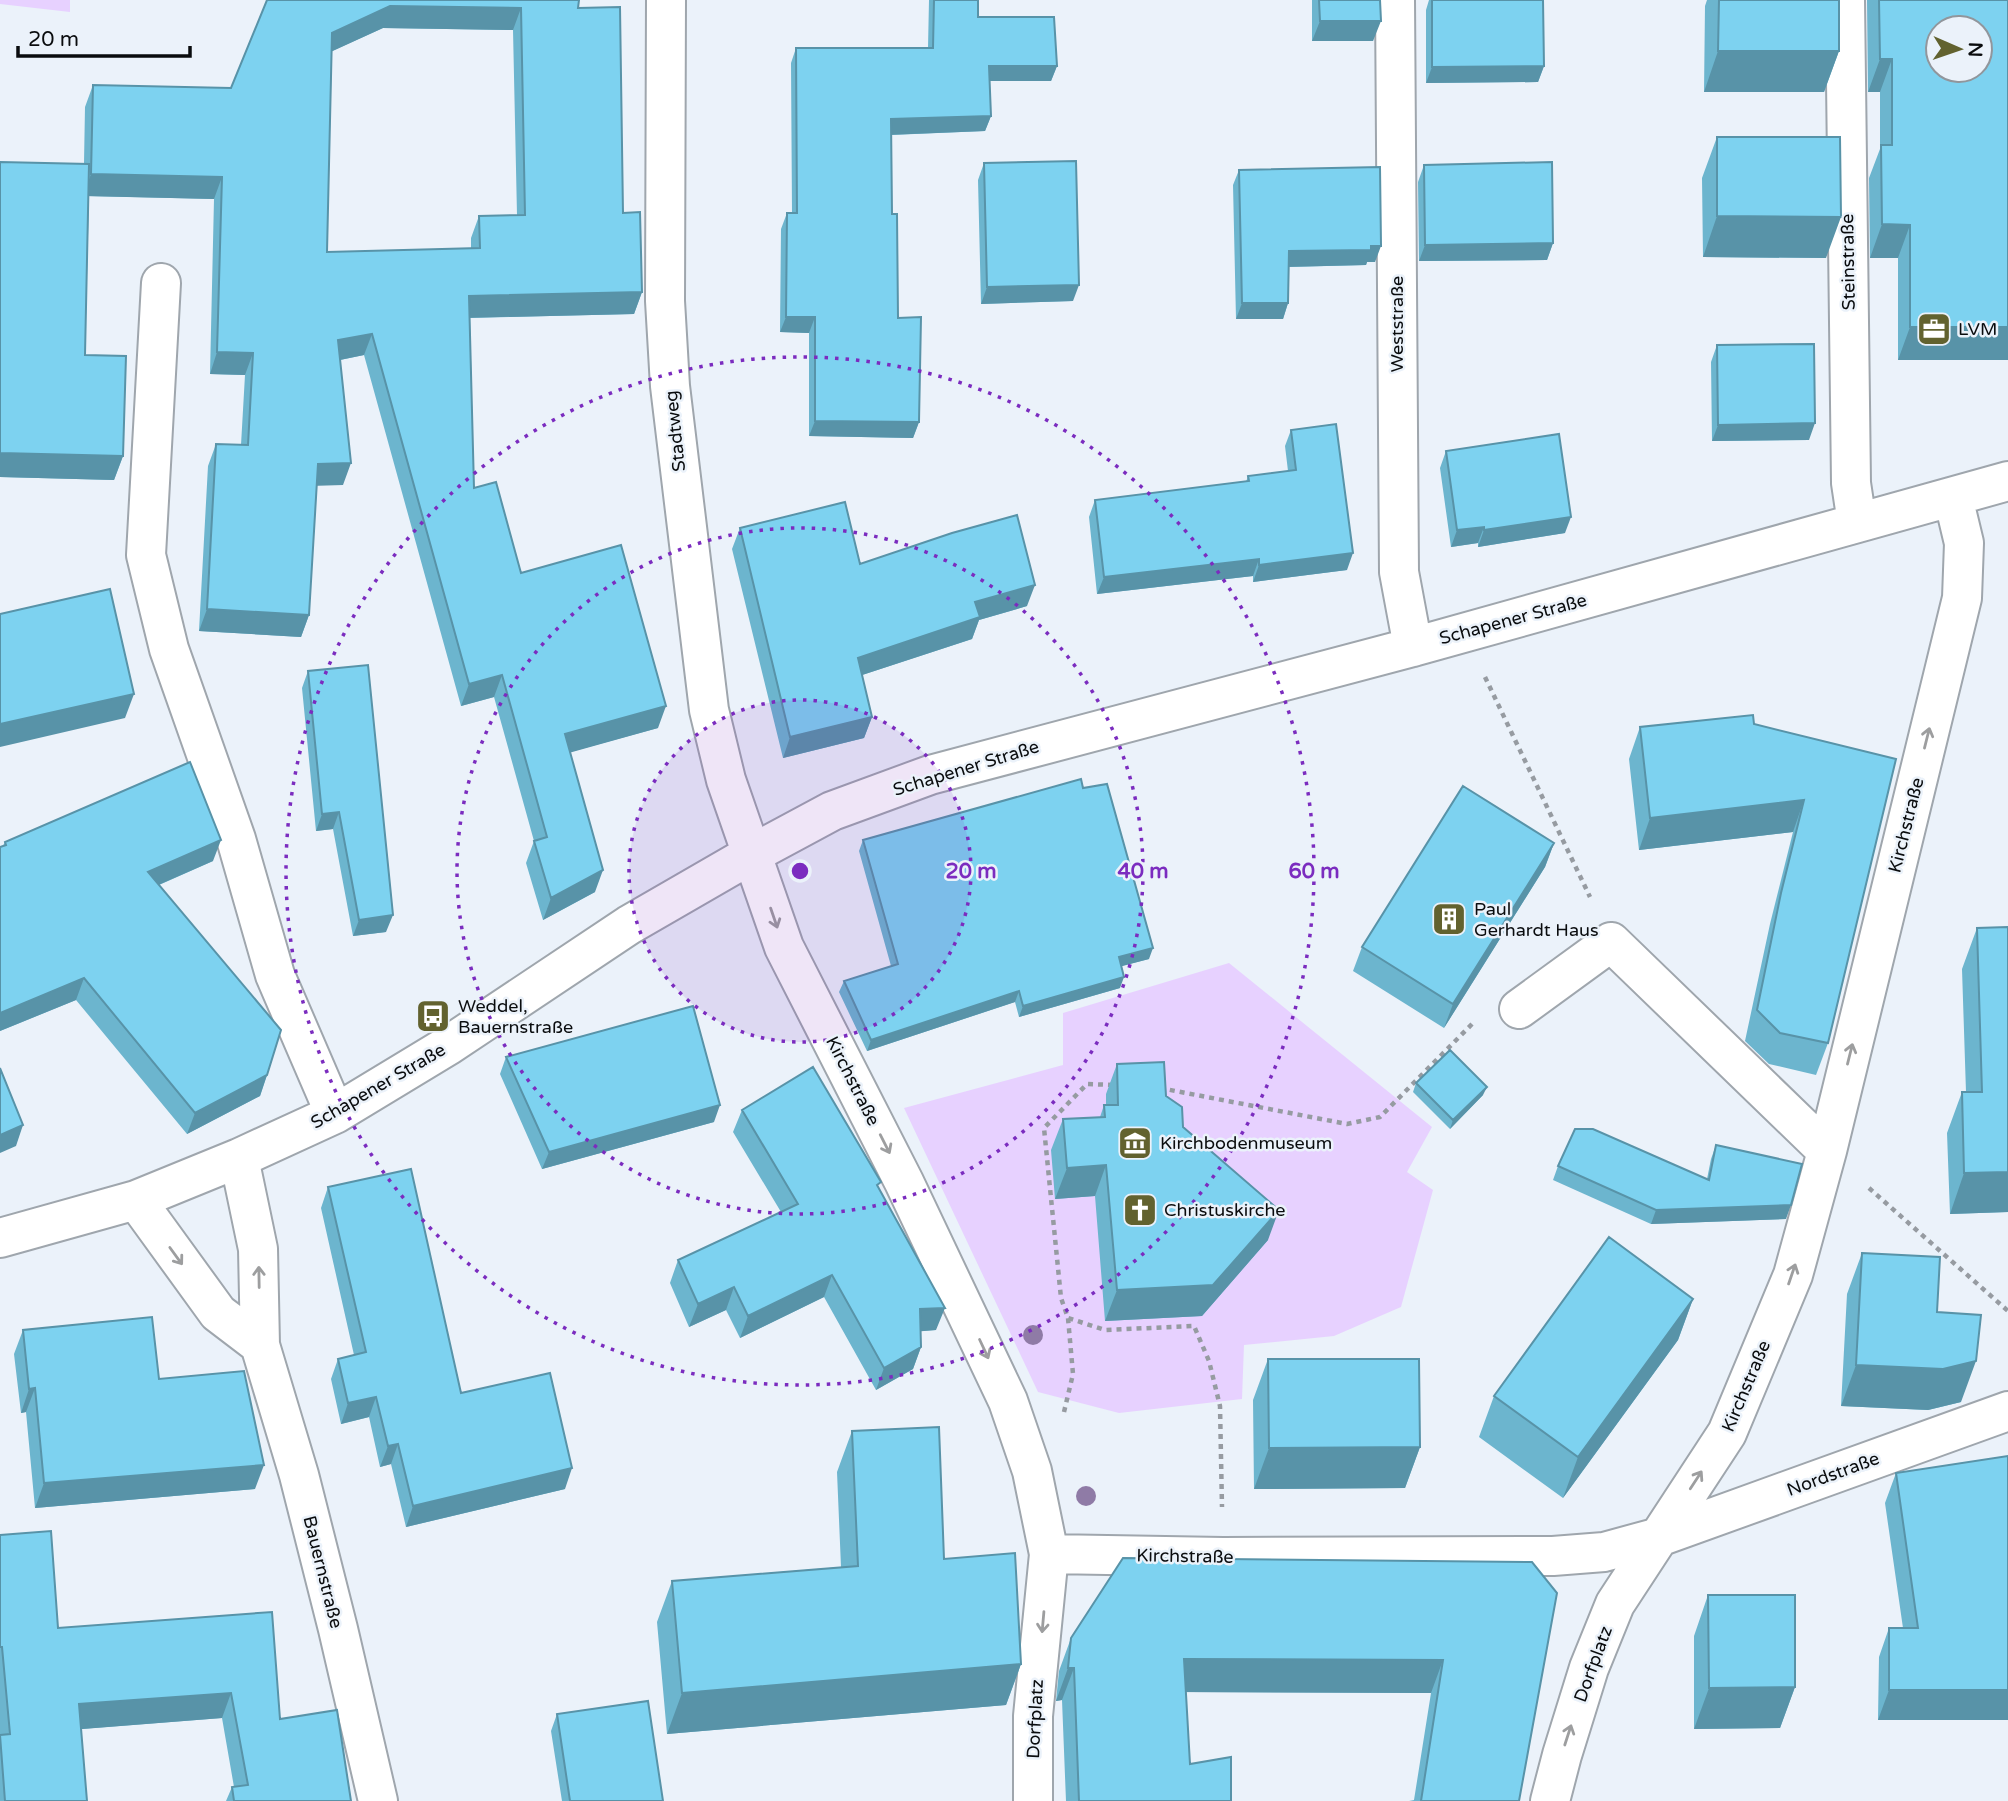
<svg xmlns="http://www.w3.org/2000/svg" width="2008" height="1801" font-family="'Varela Round',sans-serif">
<style>
.green{fill:#e7d1ff}
.lines{fill:none;stroke-linecap:round;stroke-linejoin:round}
.minor-casing{stroke:#9fa6ad;stroke-width:42}
.path{stroke:#969ba1;stroke-width:4.5;stroke-dasharray:5 5;stroke-linecap:butt}
.minor{stroke:#fff;stroke-width:38}
.tree{fill:#8f7ba6}
.wall{fill:#6cb5ce;fill-rule:evenodd}
.shaded-wall{fill:#5893a8}
.building{fill:#7dd2f0;stroke:#5893a8;stroke-width:2;fill-rule:evenodd}
.oneway{stroke:#9d9e9f}
.ring{fill:none;stroke:#7b2cbf;stroke-width:3.5;stroke-dasharray:3.5 7}
.labels{text-anchor:middle;dominant-baseline:central;stroke-width:5;stroke-linejoin:round;paint-order:stroke}
.street-label{font-size:18px;fill:#0a0c0e;stroke:#ebf2fa}
.poi-label{font-size:18px;fill:#0a0c0e;stroke:#ebf2fa;text-anchor:start}
.centre{fill:#7b2cbf;stroke:#ebf2fa;stroke-width:3.5}
.ring-label{font-size:21px;text-anchor:middle;font-weight:bold;fill:#7b2cbf;stroke:#ebf2fa;stroke-width:5;stroke-linejoin:round;paint-order:stroke}
</style>
<rect width="100%" height="100%" fill="#ebf2fa"/>
<path class="green" d="M 0,0 L 70,0 L 70,12 L 0,4 Z
M 1229,963 L 1432,1127 L 1407,1172 L 1433,1190 L 1401,1307 L 1334,1336 L 1244,1345 L 1242,1399 L 1119,1413 L 1038,1392 L 904,1108 L 1063,1065 L 1063,1013 Z"/>
<g class="lines">
<g class="minor-casing">
<path id="minor" d="M 666,0 L 665,301 L 670,386 L 709,710 L 726,780 L 784,947 L 904,1182 L 1008,1401 L 1032,1471 L 1049,1554 L 1033,1716 L 1033,1801
M 1395,0 L 1399,572 L 1413,647
M 1845,0 L 1851,483 L 1857,523
M 161,283 L 146,555 L 169,649 L 236,839 L 275,975 L 335,1114
M 1519,1009 L 1611,942 L 1827,1151
M 239,1158 L 258,1249 L 260,1345 L 299,1475 L 338,1629 L 378,1801
M 136,1200 L 218,1313 L 260,1345
M 0,1238 L 136,1200 L 239,1158 L 335,1114 L 449,1045 L 629,925 L 752,854 L 832,811 L 930,775 L 1413,647 L 2008,481
M 1049,1554 L 1223,1557 L 1553,1556 L 1604,1552 L 1659,1537 L 2008,1411
M 1550,1801 L 1562,1755 L 1589,1668 L 1615,1604 L 1727,1433 L 1793,1275 L 1827,1151 L 1962,598 L 1964,543 L 1953,497"/>
</g>
<path class="path" d="M 1485,677 L 1590,897
M 1113,1085 L 1087,1084 L 1044,1128 L 1061,1298 L 1068,1318 L 1105,1330 L 1194,1326 L 1209,1361 L 1220,1406 L 1222,1507
M 1160,1088 L 1347,1124 L 1380,1117 L 1472,1024
M 1869,1188 L 2008,1311
M 1064,1412 L 1073,1374 L 1068,1318"/>
<use href="#minor" class="minor"/>
</g>
<g class="tree">
<circle cx="1033" cy="1335" r="10"/>
<circle cx="1086" cy="1496" r="10"/>
</g>
<path class="wall" d="M 267,0 L 578,8 L 642,292 L 634,314 L 470,318 L 474,488 L 521,573 L 658,728 L 570,752 L 595,892 L 543,920 L 526,863 L 534,841 L 494,697 L 461,706 L 364,355 L 340,360 L 343,485 L 317,485 L 309,615 L 301,637 L 199,631 L 208,466 L 216,444 L 241,445 L 245,375 L 210,374 L 214,199 L 89,196 L 85,355 L 123,456 L 114,480 L 0,477 L 84,163 L 85,107 L 93,85 L 231,88 ZM 383,28 L 513,30 L 517,215 L 479,216 L 471,238 L 471,248 L 327,252 L 332,51 Z
M 929,0 L 978,0 L 978,17 L 1057,66 L 1051,81 L 989,81 L 991,116 L 985,131 L 891,135 L 892,214 L 898,318 L 919,422 L 913,438 L 809,436 L 809,333 L 780,332 L 781,229 L 787,213 L 792,213 L 791,63 L 796,48 L 928,48 Z
M 1312,0 L 1380,0 L 1373,41 L 1312,41 Z
M 1429,0 L 1543,0 L 1544,66 L 1538,82 L 1426,83 L 1426,10 Z
M 1707,0 L 1839,0 L 1839,51 L 1824,92 L 1704,92 L 1705,6 Z
M 1867,0 L 2008,0 L 2008,360 L 1898,360 L 1898,258 L 1870,258 L 1869,178 L 1880,149 L 1880,92 L 1868,92 Z
M 1717,137 L 1826,258 L 1703,257 L 1702,178 Z
M 984,163 L 1073,301 L 981,304 L 978,180 Z
M 1424,165 L 1553,243 L 1547,260 L 1419,261 L 1418,182 Z
M 1239,170 L 1375,262 L 1367,262 L 1366,265 L 1288,267 L 1288,303 L 1283,319 L 1236,319 L 1233,185 Z
M 1717,345 L 1809,440 L 1712,441 L 1711,362 Z
M 1291,430 L 1347,570 L 1253,582 L 1253,576 L 1097,594 L 1089,517 L 1095,500 L 1246,482 L 1248,476 L 1288,471 L 1285,446 Z
M 1446,451 L 1565,533 L 1478,547 L 1478,543 L 1451,547 L 1440,468 Z
M 740,528 L 860,564 L 1027,606 L 979,620 L 972,639 L 862,675 L 872,717 L 864,738 L 783,758 L 732,549 Z
M 308,671 L 386,932 L 353,936 L 333,829 L 316,831 L 302,688 Z
M 1754,724 L 1896,759 L 1828,1043 L 1816,1075 L 1769,1064 L 1745,1041 L 1770,924 L 1793,832 L 1639,850 L 1629,759 L 1640,727 Z
M 1083,788 L 1149,959 L 1121,966 L 1120,988 L 1019,1017 L 1015,1002 L 867,1051 L 839,992 L 844,981 L 891,966 L 859,851 L 863,840 Z
M 5,842 L 213,861 L 159,885 L 267,1075 L 260,1096 L 187,1134 L 76,1000 L 0,1031 L 0,847 L 3,846 Z
M 1554,843 L 1545,867 L 1444,1028 L 1353,971 L 1362,947 Z
M 1977,928 L 2008,1212 L 1950,1214 L 1947,1133 L 1962,1092 L 1966,1092 L 1962,969 Z
M 506,1057 L 714,1122 L 542,1169 L 500,1074 Z
M 1117,1064 L 1166,1096 L 1183,1127 L 1268,1240 L 1202,1316 L 1105,1321 L 1095,1196 L 1055,1199 L 1051,1150 L 1063,1119 L 1100,1117 L 1104,1105 L 1106,1105 L 1106,1094 Z
M 1416,1083 L 1483,1095 L 1450,1129 L 1413,1092 Z
M 742,1110 L 879,1188 L 936,1330 L 921,1331 L 921,1347 L 913,1369 L 876,1390 L 824,1297 L 740,1338 L 726,1310 L 689,1327 L 670,1283 L 678,1260 L 781,1212 L 733,1132 Z
M 1716,1145 L 1786,1219 L 1651,1224 L 1553,1180 L 1558,1166 L 1707,1179 L 1711,1159 Z
M 328,1187 L 461,1393 L 565,1489 L 406,1527 L 391,1464 L 380,1467 L 369,1417 L 341,1424 L 331,1379 L 338,1359 L 354,1355 L 321,1208 Z
M 1862,1253 L 1937,1312 L 1961,1402 L 1928,1410 L 1841,1406 L 1847,1294 Z
M 1693,1299 L 1678,1340 L 1563,1498 L 1479,1437 L 1494,1396 Z
M 23,1330 L 159,1379 L 255,1489 L 35,1508 L 26,1412 L 21,1413 L 14,1354 Z
M 1268,1359 L 1420,1447 L 1405,1488 L 1254,1489 L 1253,1400 Z
M 852,1431 L 944,1559 L 1021,1664 L 1006,1705 L 667,1734 L 657,1622 L 672,1581 L 841,1567 L 837,1472 Z
M 2008,1456 L 2008,1720 L 1878,1720 L 1879,1657 L 1889,1628 L 1903,1628 L 1885,1503 L 1896,1473 Z
M 0,1535 L 58,1628 L 272,1612 L 280,1719 L 351,1801 L 226,1801 L 232,1787 L 234,1787 L 222,1718 L 81,1729 L 87,1801 L 0,1801 Z
M 1532,1562 L 1519,1801 L 1409,1801 L 1414,1800 L 1431,1693 L 1186,1692 L 1190,1764 L 1231,1801 L 1066,1801 L 1062,1700 L 1056,1701 L 1059,1671 L 1071,1638 Z
M 1708,1595 L 1795,1687 L 1780,1728 L 1694,1729 L 1694,1636 Z
M 557,1714 L 663,1801 L 562,1801 L 551,1731 Z"/>
<path class="shaded-wall" d="M 390,6 L 521,8 L 513,30 L 383,28 L 324,55 L 332,33 Z
M 1320,21 L 1381,21 L 1373,41 L 1312,41 Z
M 1718,51 L 1839,51 L 1824,92 L 1704,92 Z
M 1880,59 L 1892,59 L 1880,92 L 1868,92 Z
M 989,66 L 1057,66 L 1051,81 L 983,81 Z
M 1544,66 L 1538,82 L 1426,83 L 1432,67 Z
M 991,116 L 985,131 L 886,135 L 891,119 Z
M 91,174 L 222,177 L 214,199 L 83,196 Z
M 1717,216 L 1841,217 L 1826,258 L 1703,257 Z
M 1882,224 L 1910,225 L 1898,258 L 1870,258 Z
M 1553,243 L 1547,260 L 1419,261 L 1425,245 Z
M 1371,246 L 1381,246 L 1375,262 L 1367,262 L 1366,265 L 1283,267 L 1289,251 Z
M 1079,285 L 1073,301 L 981,304 L 987,287 Z
M 642,292 L 634,314 L 461,318 L 469,296 Z
M 1242,303 L 1288,303 L 1283,319 L 1236,319 Z
M 786,317 L 815,317 L 809,333 L 780,332 Z
M 1910,327 L 2008,327 L 2008,360 L 1898,360 Z
M 372,334 L 364,355 L 330,362 L 338,340 Z
M 217,352 L 253,353 L 245,375 L 210,374 Z
M 815,421 L 919,422 L 913,438 L 809,436 Z
M 1815,423 L 1809,440 L 1712,441 L 1718,425 Z
M 0,453 L 123,456 L 114,480 L 0,477 Z
M 351,463 L 343,485 L 310,486 L 318,464 Z
M 1571,517 L 1565,533 L 1478,547 L 1484,530 Z
M 1484,527 L 1478,543 L 1451,547 L 1457,530 Z
M 1353,553 L 1347,570 L 1253,582 L 1259,565 Z
M 1259,559 L 1253,576 L 1097,594 L 1104,577 Z
M 1035,585 L 1027,606 L 979,620 L 972,639 L 850,679 L 858,658 L 975,602 Z
M 207,609 L 309,615 L 301,637 L 199,631 Z
M 502,675 L 494,697 L 461,706 L 469,684 Z
M 134,694 L 125,718 L 0,747 L 0,724 Z
M 666,706 L 658,728 L 558,756 L 565,734 Z
M 872,717 L 864,738 L 783,758 L 790,737 Z
M 1804,800 L 1793,832 L 1639,850 L 1650,818 Z
M 339,812 L 333,829 L 316,831 L 322,814 Z
M 221,840 L 213,861 L 140,893 L 148,872 Z
M 1554,843 L 1545,867 L 1444,1028 L 1453,1004 Z
M 603,870 L 595,892 L 543,920 L 551,898 Z
M 393,915 L 386,932 L 353,936 L 359,920 Z
M 1153,948 L 1149,959 L 1115,968 L 1119,957 Z
M 1124,977 L 1120,988 L 1019,1017 L 1023,1006 Z
M 84,978 L 76,1000 L 0,1031 L 0,1013 Z
M 1019,991 L 1015,1002 L 867,1051 L 871,1040 Z
M 267,1075 L 260,1096 L 187,1134 L 195,1113 Z
M 1487,1087 L 1483,1095 L 1450,1129 L 1453,1120 Z
M 720,1105 L 714,1122 L 542,1169 L 549,1152 Z
M 23,1125 L 16,1146 L 0,1153 L 0,1135 Z
M 1106,1165 L 1095,1196 L 1055,1199 L 1067,1168 Z
M 2008,1172 L 2008,1212 L 1950,1214 L 1964,1173 Z
M 1791,1205 L 1786,1219 L 1651,1224 L 1656,1210 Z
M 1279,1210 L 1268,1240 L 1202,1316 L 1105,1321 L 1117,1290 Z
M 832,1275 L 824,1297 L 740,1338 L 748,1316 Z
M 734,1287 L 726,1310 L 689,1327 L 698,1304 Z
M 1693,1299 L 1678,1340 L 1563,1498 L 1578,1457 Z
M 945,1308 L 936,1330 L 912,1332 L 920,1309 Z
M 921,1347 L 913,1369 L 876,1390 L 884,1368 Z
M 1976,1361 L 1961,1402 L 1928,1410 L 1841,1406 L 1856,1365 Z
M 35,1388 L 26,1412 L 21,1413 L 29,1389 Z
M 376,1397 L 369,1417 L 341,1424 L 348,1403 Z
M 398,1444 L 391,1464 L 380,1467 L 388,1446 Z
M 1420,1447 L 1405,1488 L 1254,1489 L 1269,1448 Z
M 264,1465 L 255,1489 L 35,1508 L 44,1483 Z
M 572,1468 L 565,1489 L 406,1527 L 413,1506 Z
M 1184,1659 L 1443,1660 L 1431,1693 L 1172,1692 Z
M 1021,1664 L 1006,1705 L 667,1734 L 682,1693 Z
M 1068,1668 L 1074,1668 L 1062,1700 L 1056,1701 Z
M 1795,1687 L 1780,1728 L 1694,1729 L 1709,1688 Z
M 1889,1690 L 2008,1690 L 2008,1720 L 1878,1720 Z
M 231,1693 L 222,1718 L 70,1730 L 79,1704 Z"/>
<path class="building" d="M 267,0 L 579,0 L 578,8 L 620,7 L 623,213 L 640,212 L 642,292 L 469,296 L 474,488 L 496,482 L 521,573 L 621,545 L 666,706 L 565,734 L 603,870 L 551,898 L 534,841 L 547,837 L 502,675 L 469,684 L 372,334 L 338,340 L 351,463 L 318,464 L 309,615 L 207,609 L 216,444 L 248,445 L 253,353 L 217,352 L 222,177 L 91,174 L 93,85 L 231,88 ZM 390,6 L 521,8 L 525,215 L 479,216 L 480,248 L 327,252 L 332,33 Z
M 934,0 L 978,0 L 978,17 L 1054,17 L 1057,66 L 989,66 L 991,116 L 891,119 L 892,214 L 897,214 L 898,318 L 921,317 L 919,422 L 815,421 L 815,317 L 786,317 L 787,213 L 797,213 L 796,48 L 933,48 Z
M 1319,0 L 1380,0 L 1381,21 L 1320,21 Z
M 1432,0 L 1543,0 L 1544,66 L 1432,67 Z
M 1719,0 L 1839,0 L 1839,51 L 1718,51 Z
M 1879,0 L 2008,0 L 2008,327 L 1910,327 L 1910,225 L 1882,224 L 1881,145 L 1892,145 L 1892,59 L 1880,59 ZM 1938,28 L 1980,28 L 1980,70 L 1938,70 Z
M 1717,137 L 1840,137 L 1841,217 L 1717,216 Z
M 1076,161 L 1079,285 L 987,287 L 984,163 Z
M 0,162 L 89,164 L 85,355 L 126,356 L 123,456 L 0,453 Z
M 1552,162 L 1553,243 L 1425,245 L 1424,165 Z
M 1380,167 L 1381,246 L 1371,246 L 1371,250 L 1289,251 L 1288,303 L 1242,303 L 1239,170 Z
M 1814,344 L 1815,423 L 1718,425 L 1717,345 Z
M 1336,424 L 1353,553 L 1259,565 L 1259,559 L 1104,577 L 1095,500 L 1249,481 L 1248,476 L 1296,470 L 1291,430 Z
M 1559,434 L 1571,517 L 1484,530 L 1484,527 L 1457,530 L 1446,451 Z
M 845,502 L 860,564 L 952,533 L 1017,515 L 1035,585 L 975,602 L 980,617 L 858,658 L 872,717 L 790,737 L 740,528 Z
M 110,589 L 134,694 L 0,724 L 0,614 Z
M 368,665 L 393,915 L 359,920 L 339,812 L 322,814 L 308,671 Z
M 1753,715 L 1754,724 L 1896,759 L 1828,1043 L 1780,1033 L 1757,1010 L 1781,893 L 1804,800 L 1650,818 L 1640,727 Z
M 190,762 L 221,840 L 148,872 L 281,1030 L 267,1075 L 195,1113 L 84,978 L 0,1013 L 0,847 L 6,845 L 5,842 Z
M 1081,779 L 1083,788 L 1107,784 L 1153,948 L 1119,957 L 1124,977 L 1023,1006 L 1019,991 L 871,1040 L 844,981 L 898,964 L 863,840 Z
M 1463,786 L 1554,843 L 1453,1004 L 1362,947 Z
M 2008,927 L 2008,1172 L 1964,1173 L 1962,1092 L 1982,1092 L 1977,928 Z
M 693,1006 L 720,1105 L 549,1152 L 506,1057 Z
M 1450,1050 L 1487,1087 L 1453,1120 L 1416,1083 Z
M 1164,1062 L 1166,1096 L 1182,1107 L 1183,1127 L 1279,1210 L 1213,1285 L 1117,1290 L 1106,1165 L 1067,1168 L 1063,1119 L 1105,1117 L 1104,1105 L 1118,1105 L 1117,1064 Z
M 813,1067 L 881,1182 L 877,1185 L 945,1308 L 920,1309 L 921,1347 L 884,1368 L 832,1275 L 748,1316 L 734,1287 L 698,1304 L 678,1260 L 798,1204 L 742,1110 Z
M 0,1068 L 23,1125 L 0,1135 Z
M 1575,1129 L 1593,1129 L 1709,1180 L 1716,1145 L 1802,1164 L 1791,1205 L 1656,1210 L 1558,1166 Z
M 411,1169 L 461,1393 L 550,1373 L 572,1468 L 413,1506 L 398,1444 L 388,1446 L 376,1397 L 348,1403 L 338,1359 L 366,1352 L 328,1187 Z
M 1609,1237 L 1693,1299 L 1578,1457 L 1494,1396 Z
M 1862,1253 L 1940,1257 L 1937,1312 L 1981,1315 L 1976,1361 L 1943,1369 L 1856,1365 Z
M 152,1317 L 159,1379 L 244,1371 L 264,1465 L 44,1483 L 35,1388 L 29,1389 L 23,1330 Z
M 1268,1359 L 1419,1359 L 1420,1447 L 1269,1448 Z
M 939,1427 L 944,1559 L 1015,1553 L 1021,1664 L 682,1693 L 672,1581 L 858,1566 L 852,1431 Z
M 2008,1456 L 2008,1690 L 1889,1690 L 1889,1628 L 1918,1628 L 1896,1473 Z
M 51,1531 L 58,1628 L 272,1612 L 280,1719 L 337,1710 L 351,1801 L 234,1801 L 232,1787 L 248,1785 L 231,1693 L 79,1704 L 87,1801 L 5,1801 L 0,1735 L 10,1734 L 2,1647 L 0,1647 L 0,1535 Z
M 1123,1558 L 1532,1562 L 1557,1593 L 1519,1801 L 1421,1801 L 1443,1660 L 1184,1659 L 1190,1764 L 1231,1757 L 1231,1801 L 1079,1801 L 1074,1668 L 1068,1668 L 1071,1638 Z
M 1708,1595 L 1795,1595 L 1795,1687 L 1709,1688 Z
M 648,1701 L 663,1801 L 570,1801 L 557,1714 Z"/>
<defs><path id="oneway-shaft" d="M-6 0H5M1.5-3L5.5 0L1.5 3" fill="none" stroke-width="1.6" stroke-linecap="round" stroke-linejoin="round" transform="scale(1.75)"/></defs>
<g class="oneway">
<use href="#oneway-shaft" transform="translate(1927 738) rotate(-76)"/>
<use href="#oneway-shaft" transform="translate(774 918) rotate(71)"/>
<use href="#oneway-shaft" transform="translate(1850 1054) rotate(-76)"/>
<use href="#oneway-shaft" transform="translate(885 1144) rotate(63)"/>
<use href="#oneway-shaft" transform="translate(176 1256) rotate(54)"/>
<use href="#oneway-shaft" transform="translate(1792 1274) rotate(-71)"/>
<use href="#oneway-shaft" transform="translate(259 1277) rotate(-91)"/>
<use href="#oneway-shaft" transform="translate(984 1349) rotate(65)"/>
<use href="#oneway-shaft" transform="translate(1696 1480) rotate(-57)"/>
<use href="#oneway-shaft" transform="translate(1043 1622) rotate(95)"/>
<use href="#oneway-shaft" transform="translate(1568 1735) rotate(-72)"/>
</g>
<circle cx="800" cy="871" r="171" fill="#7b2cbf" fill-opacity=".12"/>
<g class="ring">
<circle cx="800" cy="871" r="171"/>
<circle cx="800" cy="871" r="343"/>
<circle cx="800" cy="871" r="514"/>
</g>
<defs>
<g id="office-square" transform="scale(1.75)"><rect x="-9" y="-9" width="18" height="18" rx="4" fill="#62622f" stroke="#ebf2fa"/><path d="M-6-3h4V-5.5h4V-3h4V5H-6ZM-1-4.5V-3h2v-1.5ZM-6 0V1H6V0Z" fill="#fff"/></g>
<g id="building-square" transform="scale(1.75)"><rect x="-9" y="-9" width="18" height="18" rx="4" fill="#62622f" stroke="#ebf2fa"/><path d="M-4-6H4V6H1V3H-1V6H-4ZM-2.5-4.3h1.7v1.8h-1.7ZM.8-4.3h1.7v1.8H.8ZM-2.5-1h1.7V.8h-1.7ZM.8-1h1.7V.8H.8Z" fill="#fff"/></g>
<g id="bus-square" transform="scale(1.75)"><rect x="-9" y="-9" width="18" height="18" rx="4" fill="#62622f" stroke="#ebf2fa"/><path d="M-5-6H5V4H4V6H2V4H-2V6H-4V4H-5ZM-3.5-4V0h7V-4ZM-3.5 1.2v1.5H-2V1.2ZM2 1.2v1.5H3.5V1.2Z" fill="#fff"/></g>
<g id="museum-square" transform="scale(1.75)"><rect x="-9" y="-9" width="18" height="18" rx="4" fill="#62622f" stroke="#ebf2fa"/><path d="M0-6L6-3V-2H-6V-3ZM-5-1h2V3h-2ZM-1-1h2V3h-2ZM3-1h2V3H3ZM-6 4H6V6H-6Z" fill="#fff"/></g>
<g id="church-square" transform="scale(1.75)"><rect x="-9" y="-9" width="18" height="18" rx="4" fill="#62622f" stroke="#ebf2fa"/><path d="M-1.2-6h2.4v3.5h3.3v2.4h-3.3V6h-2.4V-.1h-3.3v-2.4h3.3Z" fill="#fff"/></g>
</defs>
<g fill-rule="evenodd">
<use href="#office-square" x="1934" y="329"/>
<use href="#building-square" x="1449" y="919"/>
<use href="#bus-square" x="433" y="1016"/>
<use href="#museum-square" x="1135" y="1143"/>
<use href="#church-square" x="1140" y="1210"/>
</g>
<g class="labels">
<g class="street-label">
<text transform="translate(1848 262) rotate(-91)">Steinstraße</text>
<text transform="translate(1397 324) rotate(-90)">Weststraße</text>
<text transform="translate(675 431) rotate(-96)">Stadtweg</text>
<text transform="translate(1513 619) rotate(-15)">Schapener Straße</text>
<text transform="translate(966 768) rotate(-17)">Schapener Straße</text>
<text transform="translate(1906 825) rotate(-76)">Kirchstraße</text>
<text transform="translate(853 1081) rotate(63)">Kirchstraße</text>
<text transform="translate(378 1086) rotate(-30)">Schapener Straße</text>
<text transform="translate(1746 1386) rotate(-67)">Kirchstraße</text>
<text transform="translate(1833 1474) rotate(-20)">Nordstraße</text>
<text transform="translate(1185 1556) rotate(1)">Kirchstraße</text>
<text transform="translate(323 1572) rotate(76)">Bauernstraße</text>
<text transform="translate(1593 1664) rotate(-70)">Dorfplatz</text>
<text transform="translate(1035 1719) rotate(-87)">Dorfplatz</text>
</g>
<g class="poi-label">
<text x="1958" y="329">LVM</text>
<text x="1474" y="909">Paul<tspan x="1474" dy="21">Gerhardt Haus</tspan></text>
<text x="458" y="1006">Weddel,<tspan x="458" dy="21">Bauernstraße</tspan></text>
<text x="1160" y="1143">Kirchbodenmuseum</text>
<text x="1164" y="1210">Christuskirche</text>
</g>
</g>
<circle cx="800" cy="871" r="10" class="centre"/>
<g class="ring-label">
<text x="971" y="878">20 m</text>
<text x="1143" y="878">40 m</text>
<text x="1314" y="878">60 m</text>
</g>
<g transform="translate(1959 49) rotate(92)"><circle r="33" fill="#ebf2fa" stroke="#91969c" stroke-width="2"/>
<path d="M0-5L12 26L0 18L-12 26Z" fill="#62622f"/>
<text y="-10" font-size="19" font-weight="bold" text-anchor="middle" fill="#0a0c0e">N</text>
</g>
<path d="M18 46v10h172v-10" fill="none" stroke="#0a0c0e" stroke-width="3.5"/>
<text x="28" y="46" font-size="21" fill="#0a0c0e" stroke="#ebf2fa" stroke-width="5" paint-order="stroke">20 m</text>
</svg>
